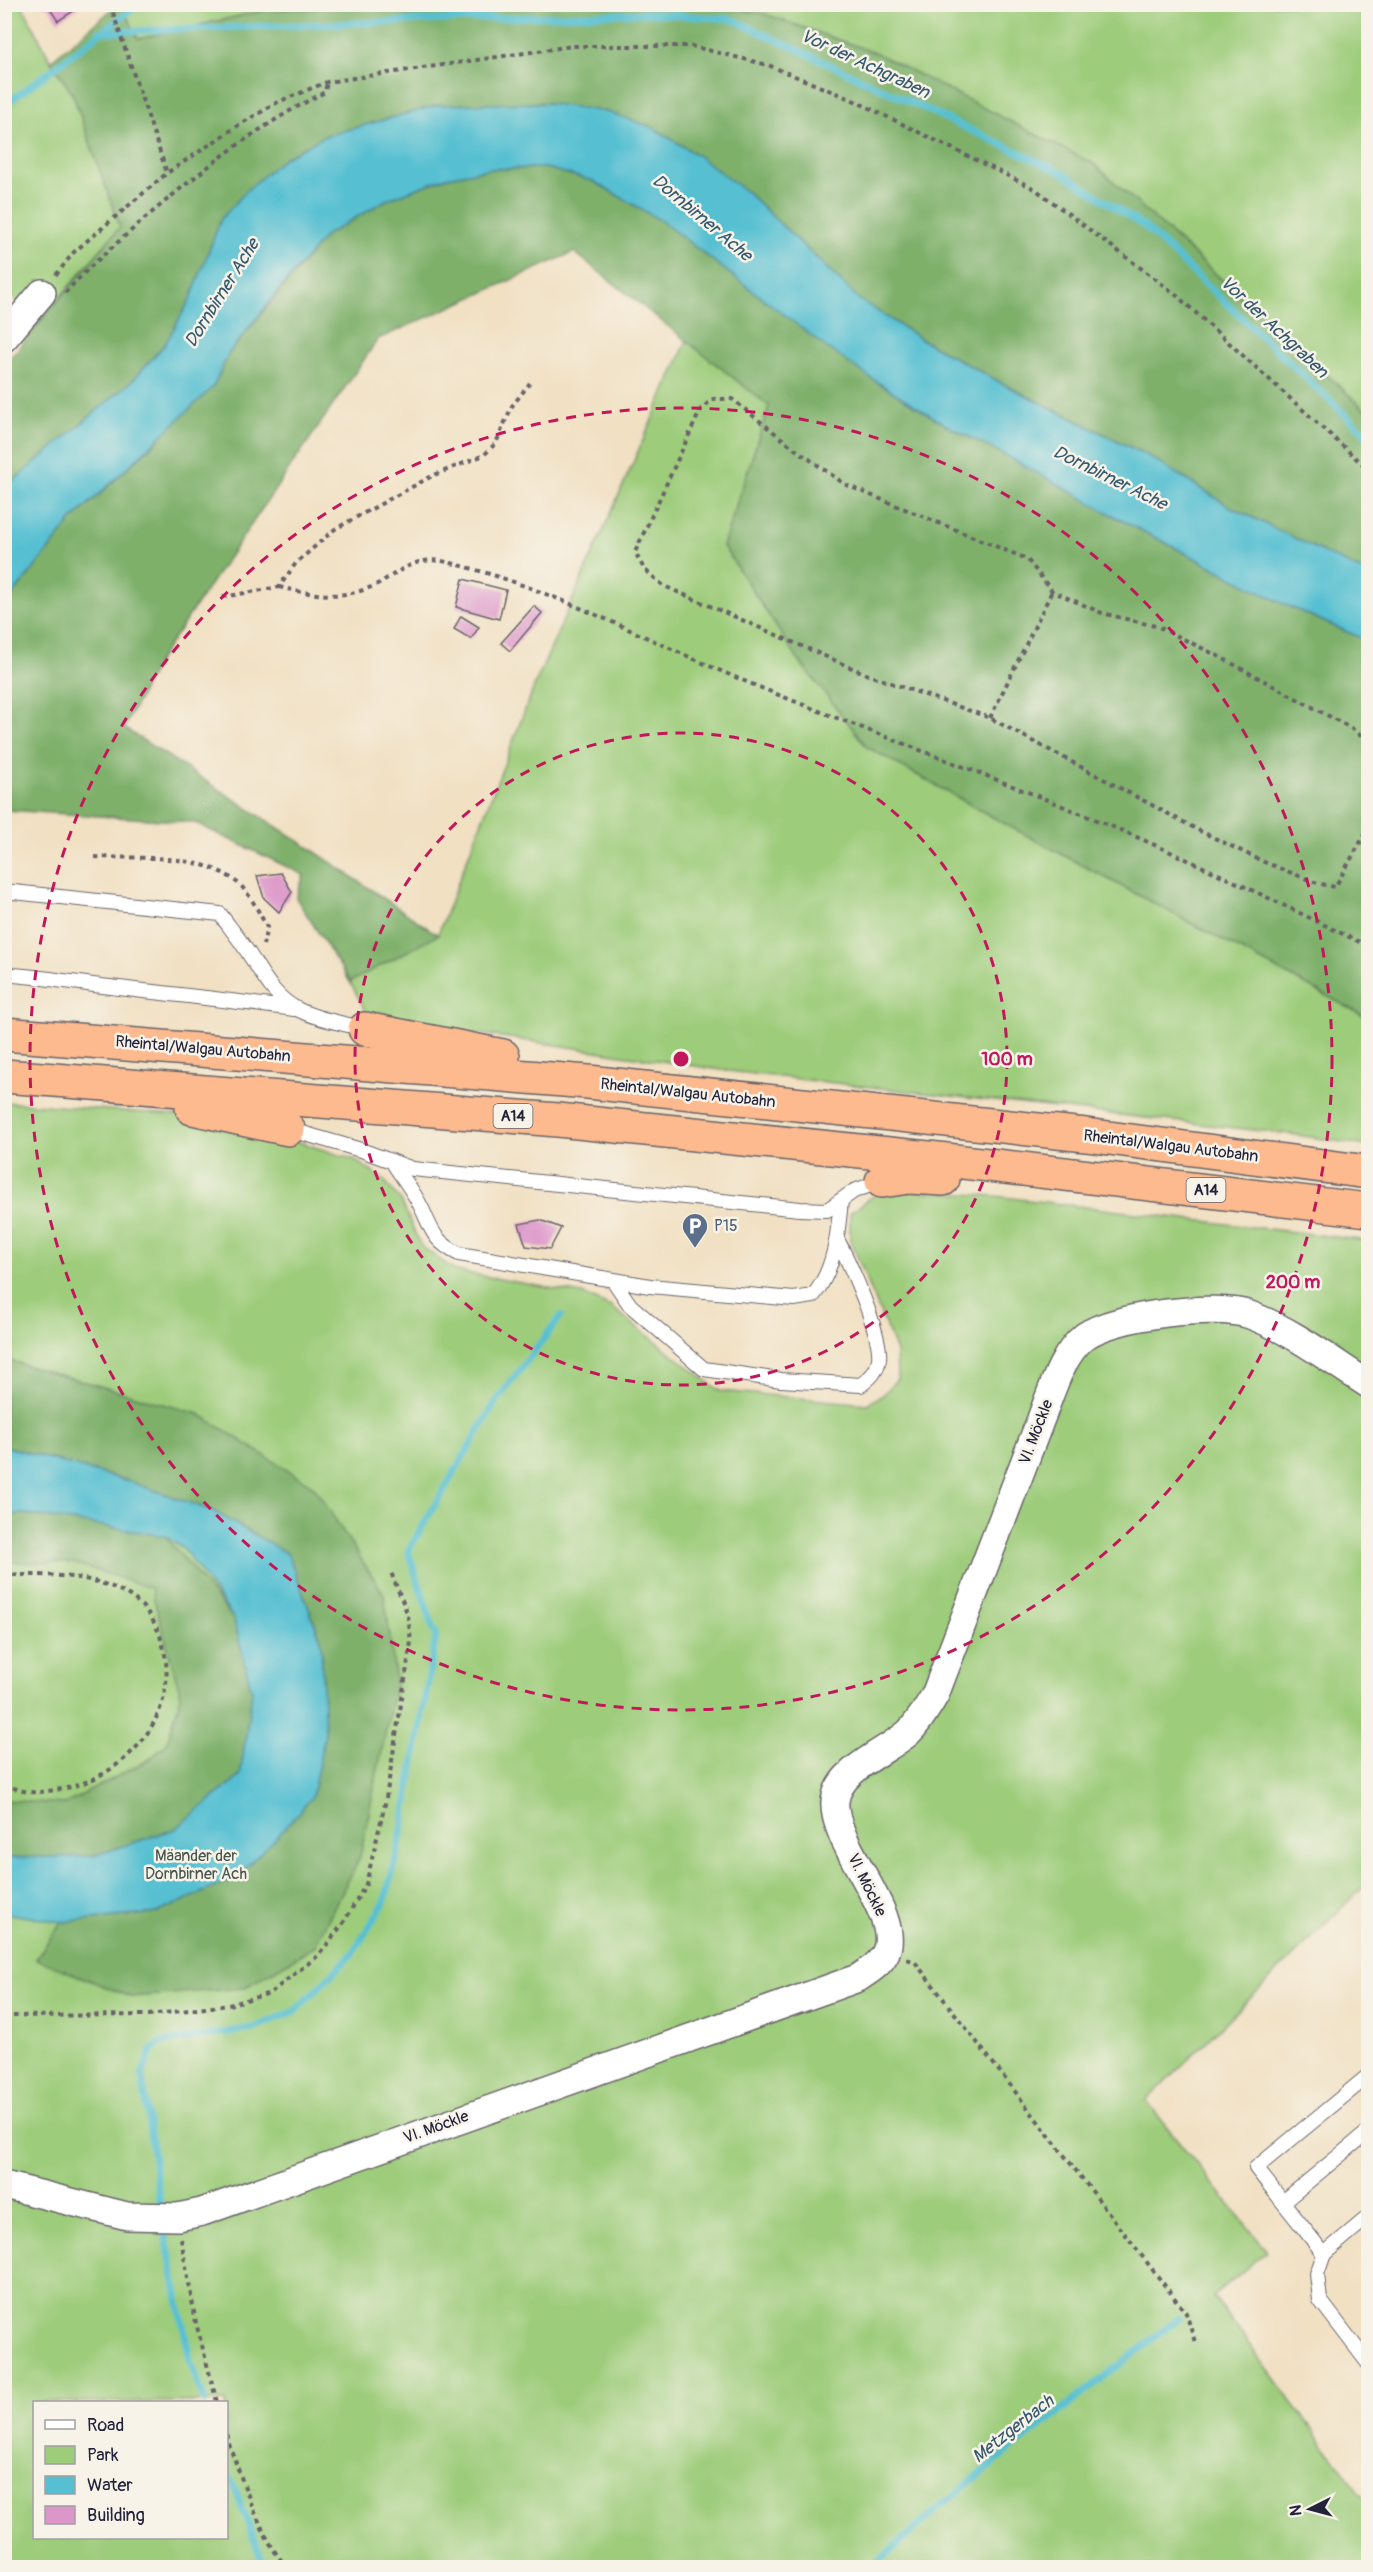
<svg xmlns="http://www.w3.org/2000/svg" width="1373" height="2572" font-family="Pangolin,sans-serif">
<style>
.green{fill:#9dcc7a;stroke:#60775a;stroke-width:1.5;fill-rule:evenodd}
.forest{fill:#7eb06a;stroke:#506952;stroke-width:1.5}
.water{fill:#56c0d2;stroke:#3c7186;stroke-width:1.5}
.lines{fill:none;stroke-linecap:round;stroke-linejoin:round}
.stream{stroke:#56c0d2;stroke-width:7}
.building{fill:#dd96ca}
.lane-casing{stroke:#6a646a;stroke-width:16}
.street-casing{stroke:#6a646a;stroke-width:30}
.highway-casing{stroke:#6a646a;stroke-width:36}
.path{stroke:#6a646a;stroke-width:4;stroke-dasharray:4.5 4.5;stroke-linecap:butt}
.lane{stroke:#fff;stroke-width:14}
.street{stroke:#fff;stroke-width:27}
.highway{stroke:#fcba8e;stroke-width:33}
.ring{fill:none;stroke:#c2185b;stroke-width:3;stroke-dasharray:10 8}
.labels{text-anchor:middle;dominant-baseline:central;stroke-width:5;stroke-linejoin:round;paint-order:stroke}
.shield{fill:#f7f3e8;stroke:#62616f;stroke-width:1.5}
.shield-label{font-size:15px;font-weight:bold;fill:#22223b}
.street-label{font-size:16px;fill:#22223b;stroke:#f7f3e8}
.service-label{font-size:16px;fill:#4e5e75;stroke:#f7f3e8;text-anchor:start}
.park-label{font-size:16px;fill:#47554e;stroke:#f7f3e8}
.water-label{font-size:18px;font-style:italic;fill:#345970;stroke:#f7f3e8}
.centre{fill:#c2185b;stroke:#f7f3e8;stroke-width:3}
.ring-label{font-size:18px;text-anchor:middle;font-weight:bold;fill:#c2185b;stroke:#f7f3e8;stroke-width:5;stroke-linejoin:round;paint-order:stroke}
</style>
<rect width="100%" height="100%" fill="#f7f3e8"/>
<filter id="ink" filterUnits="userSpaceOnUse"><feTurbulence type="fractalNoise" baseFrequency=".0167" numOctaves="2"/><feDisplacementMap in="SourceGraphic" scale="12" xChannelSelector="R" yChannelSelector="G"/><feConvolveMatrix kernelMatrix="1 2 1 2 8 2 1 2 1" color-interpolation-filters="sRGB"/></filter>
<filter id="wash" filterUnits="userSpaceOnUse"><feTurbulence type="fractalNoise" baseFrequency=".008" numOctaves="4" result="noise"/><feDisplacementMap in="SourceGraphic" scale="24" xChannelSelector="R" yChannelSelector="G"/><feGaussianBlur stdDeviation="1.35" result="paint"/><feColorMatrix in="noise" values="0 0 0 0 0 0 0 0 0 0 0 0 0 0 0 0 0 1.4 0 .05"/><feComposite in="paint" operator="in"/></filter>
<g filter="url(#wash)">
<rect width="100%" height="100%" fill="#f1e0c2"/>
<path class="green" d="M 5,5 L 22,5 L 51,61 L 73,95 L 120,227 L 35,326 L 12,296 L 5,302 Z
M 122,5 L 438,5 L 266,10 L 138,39 Z
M 699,5 L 1368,5 L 1368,412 L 1094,164 L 765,14 Z
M 687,341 L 769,406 L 723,546 L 797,658 L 867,747 L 998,820 L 1368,1018 L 1368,1146 L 1290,1134 L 728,1071 L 369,1017 L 350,982 L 438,934 L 536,682 Z
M 4,1102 L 188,1116 L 296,1141 L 355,1160 L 384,1180 L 401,1201 L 421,1246 L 456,1271 L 582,1294 L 611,1307 L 720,1391 L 867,1404 L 883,1395 L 897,1379 L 896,1351 L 850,1239 L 850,1213 L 883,1189 L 995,1196 L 1368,1241 L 1368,1882 L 1146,2101 L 1267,2251 L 1213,2296 L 1368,2504 L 1368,2567 L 5,2567 ZM 34,2402 L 226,2402 L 226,2538 L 34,2538 Z"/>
<path class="forest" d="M 438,4 L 698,4 L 765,14 L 876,53 L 1094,164 L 1368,412 L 1368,574 L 1229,506 L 1148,456 L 1007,386 L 926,342 L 860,300 L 748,193 L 697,155 L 652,127 L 547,103 L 438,105 L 325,136 L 284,158 L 221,219 L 191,298 L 165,344 L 132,381 L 12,482 L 5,492 L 5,364 L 120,227 L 73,95 L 51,61 L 117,5 L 122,5 L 138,39 L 266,10 Z
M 546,168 L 593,181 L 660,220 L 827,347 L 874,380 L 946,425 L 1005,455 L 1123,521 L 1286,605 L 1368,641 L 1368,1018 L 998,820 L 867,747 L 797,658 L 723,546 L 769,406 L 574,252 L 378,339 L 158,661 L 124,728 L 314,851 L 438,935 L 350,982 L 296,898 L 304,875 L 193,822 L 5,810 L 4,606 L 73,519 L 158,440 L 326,235 L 386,200 L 447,177 L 489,169 Z
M 4,1359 L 199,1414 L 314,1487 L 384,1594 L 396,1681 L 360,1857 L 314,1947 L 244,1988 L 131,1997 L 36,1959 L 61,1922 L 157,1913 L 276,1838 L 312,1796 L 325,1734 L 321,1640 L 288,1554 L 213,1511 L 128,1481 L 5,1446 Z
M 27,1514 L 164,1535 L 234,1619 L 252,1692 L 241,1775 L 175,1829 L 93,1856 L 5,1860 L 4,1800 L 65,1804 L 148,1760 L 166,1745 L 181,1696 L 151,1588 L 73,1563 L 5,1562 L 5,1515 Z"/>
<path class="water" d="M 547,103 L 607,112 L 652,127 L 697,155 L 748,193 L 860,300 L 926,342 L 1007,386 L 1148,456 L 1229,506 L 1368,574 L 1368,641 L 1286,605 L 1123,521 L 1005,455 L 946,425 L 874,380 L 826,347 L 660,220 L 593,181 L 546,168 L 489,169 L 447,177 L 386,200 L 326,235 L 282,286 L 229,353 L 213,387 L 73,519 L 5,605 L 5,492 L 12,482 L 132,381 L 165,344 L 191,298 L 221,219 L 247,190 L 284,158 L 325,136 L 438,105 Z
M 4,1446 L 128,1481 L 213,1511 L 288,1554 L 321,1640 L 325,1734 L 312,1797 L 276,1838 L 235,1878 L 157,1913 L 61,1922 L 5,1913 L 5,1858 L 93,1856 L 175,1829 L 240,1776 L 252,1692 L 234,1619 L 184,1549 L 165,1536 L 27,1514 L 5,1515 Z"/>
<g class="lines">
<path class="stream" d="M 99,32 L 644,13 L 732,19 L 1061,172 L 1145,227 L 1368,436
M 4,105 C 51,72 94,36 140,4
M 160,2204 L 142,2075 L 151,2051 L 160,2043 L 253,2028 L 295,2011 L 352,1954 L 384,1903 L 398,1851 L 436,1636 L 408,1551 L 495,1403 L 561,1316
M 165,2232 L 190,2360 L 205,2402
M 226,2466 L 265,2568
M 871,2568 L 957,2492 L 1178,2319"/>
</g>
<g id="blocks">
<path class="building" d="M 43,4 L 84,4 L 58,21 L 48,6 L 46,8 Z
M 463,579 L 506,590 L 499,619 L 456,607 Z
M 534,606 L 542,613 L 510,651 L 501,643 Z
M 461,616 L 479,627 L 471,639 L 454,629 Z
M 281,873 L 292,892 L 279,912 L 264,898 L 257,876 Z
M 540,1220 L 561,1228 L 550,1249 L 526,1246 L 519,1224 Z"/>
</g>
</g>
<g filter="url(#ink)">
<use href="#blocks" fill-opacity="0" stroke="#6a646a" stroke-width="1.5"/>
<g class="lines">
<g class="lane-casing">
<path id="lane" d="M 4,891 L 220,914 C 228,925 237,936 245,948 C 261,971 272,997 299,1010 C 319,1020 343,1023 365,1029
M 4,974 C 43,977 81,984 119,988 C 178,995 236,1001 294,1009
M 288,1129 L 361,1150 L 413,1169 L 800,1209 L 827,1210 L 854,1191 L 882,1181
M 392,1161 C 399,1173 408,1184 415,1196 C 432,1223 427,1238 459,1254 L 650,1286 L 794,1299 L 813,1296 C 835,1269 838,1234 841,1200
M 613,1280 L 630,1305 L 704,1369 L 781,1380 L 861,1385 C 871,1377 877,1372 879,1359 C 882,1334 849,1262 837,1239
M 1368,2076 L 1256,2168 L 1324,2254 L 1368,2217
M 1283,2202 L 1368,2132
M 1324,2254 L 1317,2274 L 1320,2300 L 1368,2363"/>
</g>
<g class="street-casing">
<path id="street" d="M 4,338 L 42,293
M 4,2185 L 127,2216 L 178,2217 L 202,2212 L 858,1978 C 869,1971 879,1965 885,1954 C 905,1917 831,1845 835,1801 C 838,1769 887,1752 909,1732 C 920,1721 927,1708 935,1695 L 1042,1416 C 1052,1390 1062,1354 1085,1336 C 1114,1315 1217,1303 1250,1315 C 1293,1331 1330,1360 1368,1384"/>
</g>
<g class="highway-casing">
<path id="highway" d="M 365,1029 L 503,1056
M 4,1034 L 588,1082 L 1086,1135 L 1368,1172
M 4,1076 L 558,1120 L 938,1159 L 1368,1210
M 192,1108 L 288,1129
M 882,1181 L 909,1177 L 943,1179"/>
</g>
<path class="path" d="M 110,4 L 167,173
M 56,275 L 74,252 L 167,173 L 239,125 L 278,102 L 327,82 L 572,46 L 691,46 L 768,65 L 855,101 L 1035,189 L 1174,293 L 1368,469
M 65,293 C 89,266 115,245 142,221 C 199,172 257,126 325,92 L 327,82
M 279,587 C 305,593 333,599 360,591 C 393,582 408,553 447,562 C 557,589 655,645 759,687 C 867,731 976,770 1084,815 C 1181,854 1274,901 1368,946
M 223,597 L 279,587 L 296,563 L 335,529 L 432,476 L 484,455 L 496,443 L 512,406 L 530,383
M 990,718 L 1052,591
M 1368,742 L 1351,728 L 1220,657 L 1159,627 L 1102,613 L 1052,591 L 1027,559 L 846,485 L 795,449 L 732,399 L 713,399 L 701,409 L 635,552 L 644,569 L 664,586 L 866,674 L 990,718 L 1200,831 L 1264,862 L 1317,883 L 1335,887 L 1368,829
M 95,857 C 141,859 202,852 239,884 C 251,895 259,913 267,927 L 263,945
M 4,1575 C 43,1575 85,1573 121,1591 C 143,1602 155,1619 162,1642 C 183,1711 129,1776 62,1789 C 52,1790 41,1793 31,1792 C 22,1792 13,1787 4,1785
M 907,1959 L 915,1962 L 1186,2313 L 1195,2342
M 4,2016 L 149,2015 L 229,2005 L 270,1993 L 319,1955 L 344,1922 L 366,1884 L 385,1804 L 411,1642 L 408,1615 L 390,1570
M 181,2239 L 196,2323 L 217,2402
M 226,2434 C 236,2464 265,2551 289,2568"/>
<use href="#lane" class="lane"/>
<use href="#street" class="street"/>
<use href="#highway" class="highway"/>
</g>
</g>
<g class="ring">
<circle cx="681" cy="1059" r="326"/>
<circle cx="681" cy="1059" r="651"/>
</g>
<defs>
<g id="parking-pin" transform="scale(1.35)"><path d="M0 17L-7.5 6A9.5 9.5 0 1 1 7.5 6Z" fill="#5c6f8a" stroke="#f7f3e8"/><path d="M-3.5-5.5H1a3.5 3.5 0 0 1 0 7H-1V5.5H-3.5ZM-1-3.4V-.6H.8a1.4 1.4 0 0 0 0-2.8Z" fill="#fff"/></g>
</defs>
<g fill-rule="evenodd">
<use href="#parking-pin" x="695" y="1226"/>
</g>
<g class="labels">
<g class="shield">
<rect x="493.5" y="1104" width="39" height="24" rx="4.5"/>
<rect x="1186.5" y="1178" width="39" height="24" rx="4.5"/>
</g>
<g class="shield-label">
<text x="513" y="1116">A14</text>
<text x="1206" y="1190">A14</text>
</g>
<g class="street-label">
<text transform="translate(203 1049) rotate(5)">Rheintal/Walgau Autobahn</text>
<text transform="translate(688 1093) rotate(6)">Rheintal/Walgau Autobahn</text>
<text transform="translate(1171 1146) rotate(7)">Rheintal/Walgau Autobahn</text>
<text transform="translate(1036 1432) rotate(-69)">VI. Möckle</text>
<text transform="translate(867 1885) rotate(64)">VI. Möckle</text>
<text transform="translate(436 2127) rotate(-20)">VI. Möckle</text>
</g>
<g class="service-label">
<text x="714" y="1226">P15</text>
</g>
<g class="park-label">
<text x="196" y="1856">Mäander der<tspan x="196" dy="18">Dornbirner Ach</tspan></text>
</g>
<g class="water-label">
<text transform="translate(865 64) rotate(25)">Vor der Achgraben</text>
<text transform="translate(702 218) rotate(40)">Dornbirner Ache</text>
<text transform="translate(222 293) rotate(-58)">Dornbirner Ache</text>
<text transform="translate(1274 327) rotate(43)">Vor der Achgraben</text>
<text transform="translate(1110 478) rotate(26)">Dornbirner Ache</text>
<text transform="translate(1013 2429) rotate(-38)">Metzgerbach</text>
</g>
</g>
<circle cx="681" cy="1059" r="9" class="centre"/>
<g class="ring-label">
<text x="1007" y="1065">100 m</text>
<text x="1293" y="1288">200 m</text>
</g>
<rect width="1373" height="2572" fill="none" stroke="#f7f3e8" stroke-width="24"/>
<rect x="33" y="2401" width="195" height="138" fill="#f7f3e8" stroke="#a29fa3" stroke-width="1.5"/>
<rect x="45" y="2420" width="30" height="9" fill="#ffffff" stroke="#a29fa3" stroke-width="1.5"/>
<text x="87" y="2431" font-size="18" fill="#22223b">Road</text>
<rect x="45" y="2446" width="30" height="18" fill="#9dcc7a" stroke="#a29fa3" stroke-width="1.5"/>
<text x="87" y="2461" font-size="18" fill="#22223b">Park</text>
<rect x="45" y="2476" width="30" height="18" fill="#56c0d2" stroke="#a29fa3" stroke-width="1.5"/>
<text x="87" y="2491" font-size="18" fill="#22223b">Water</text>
<rect x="45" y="2506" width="30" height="18" fill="#dd96ca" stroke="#a29fa3" stroke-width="1.5"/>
<text x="87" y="2521" font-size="18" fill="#22223b">Building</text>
<g transform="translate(1310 2509) rotate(264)" stroke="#f7f3e8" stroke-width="4.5" paint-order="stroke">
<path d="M0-4.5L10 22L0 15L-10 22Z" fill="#22223b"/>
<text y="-9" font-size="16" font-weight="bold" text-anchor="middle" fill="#22223b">N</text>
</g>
</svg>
